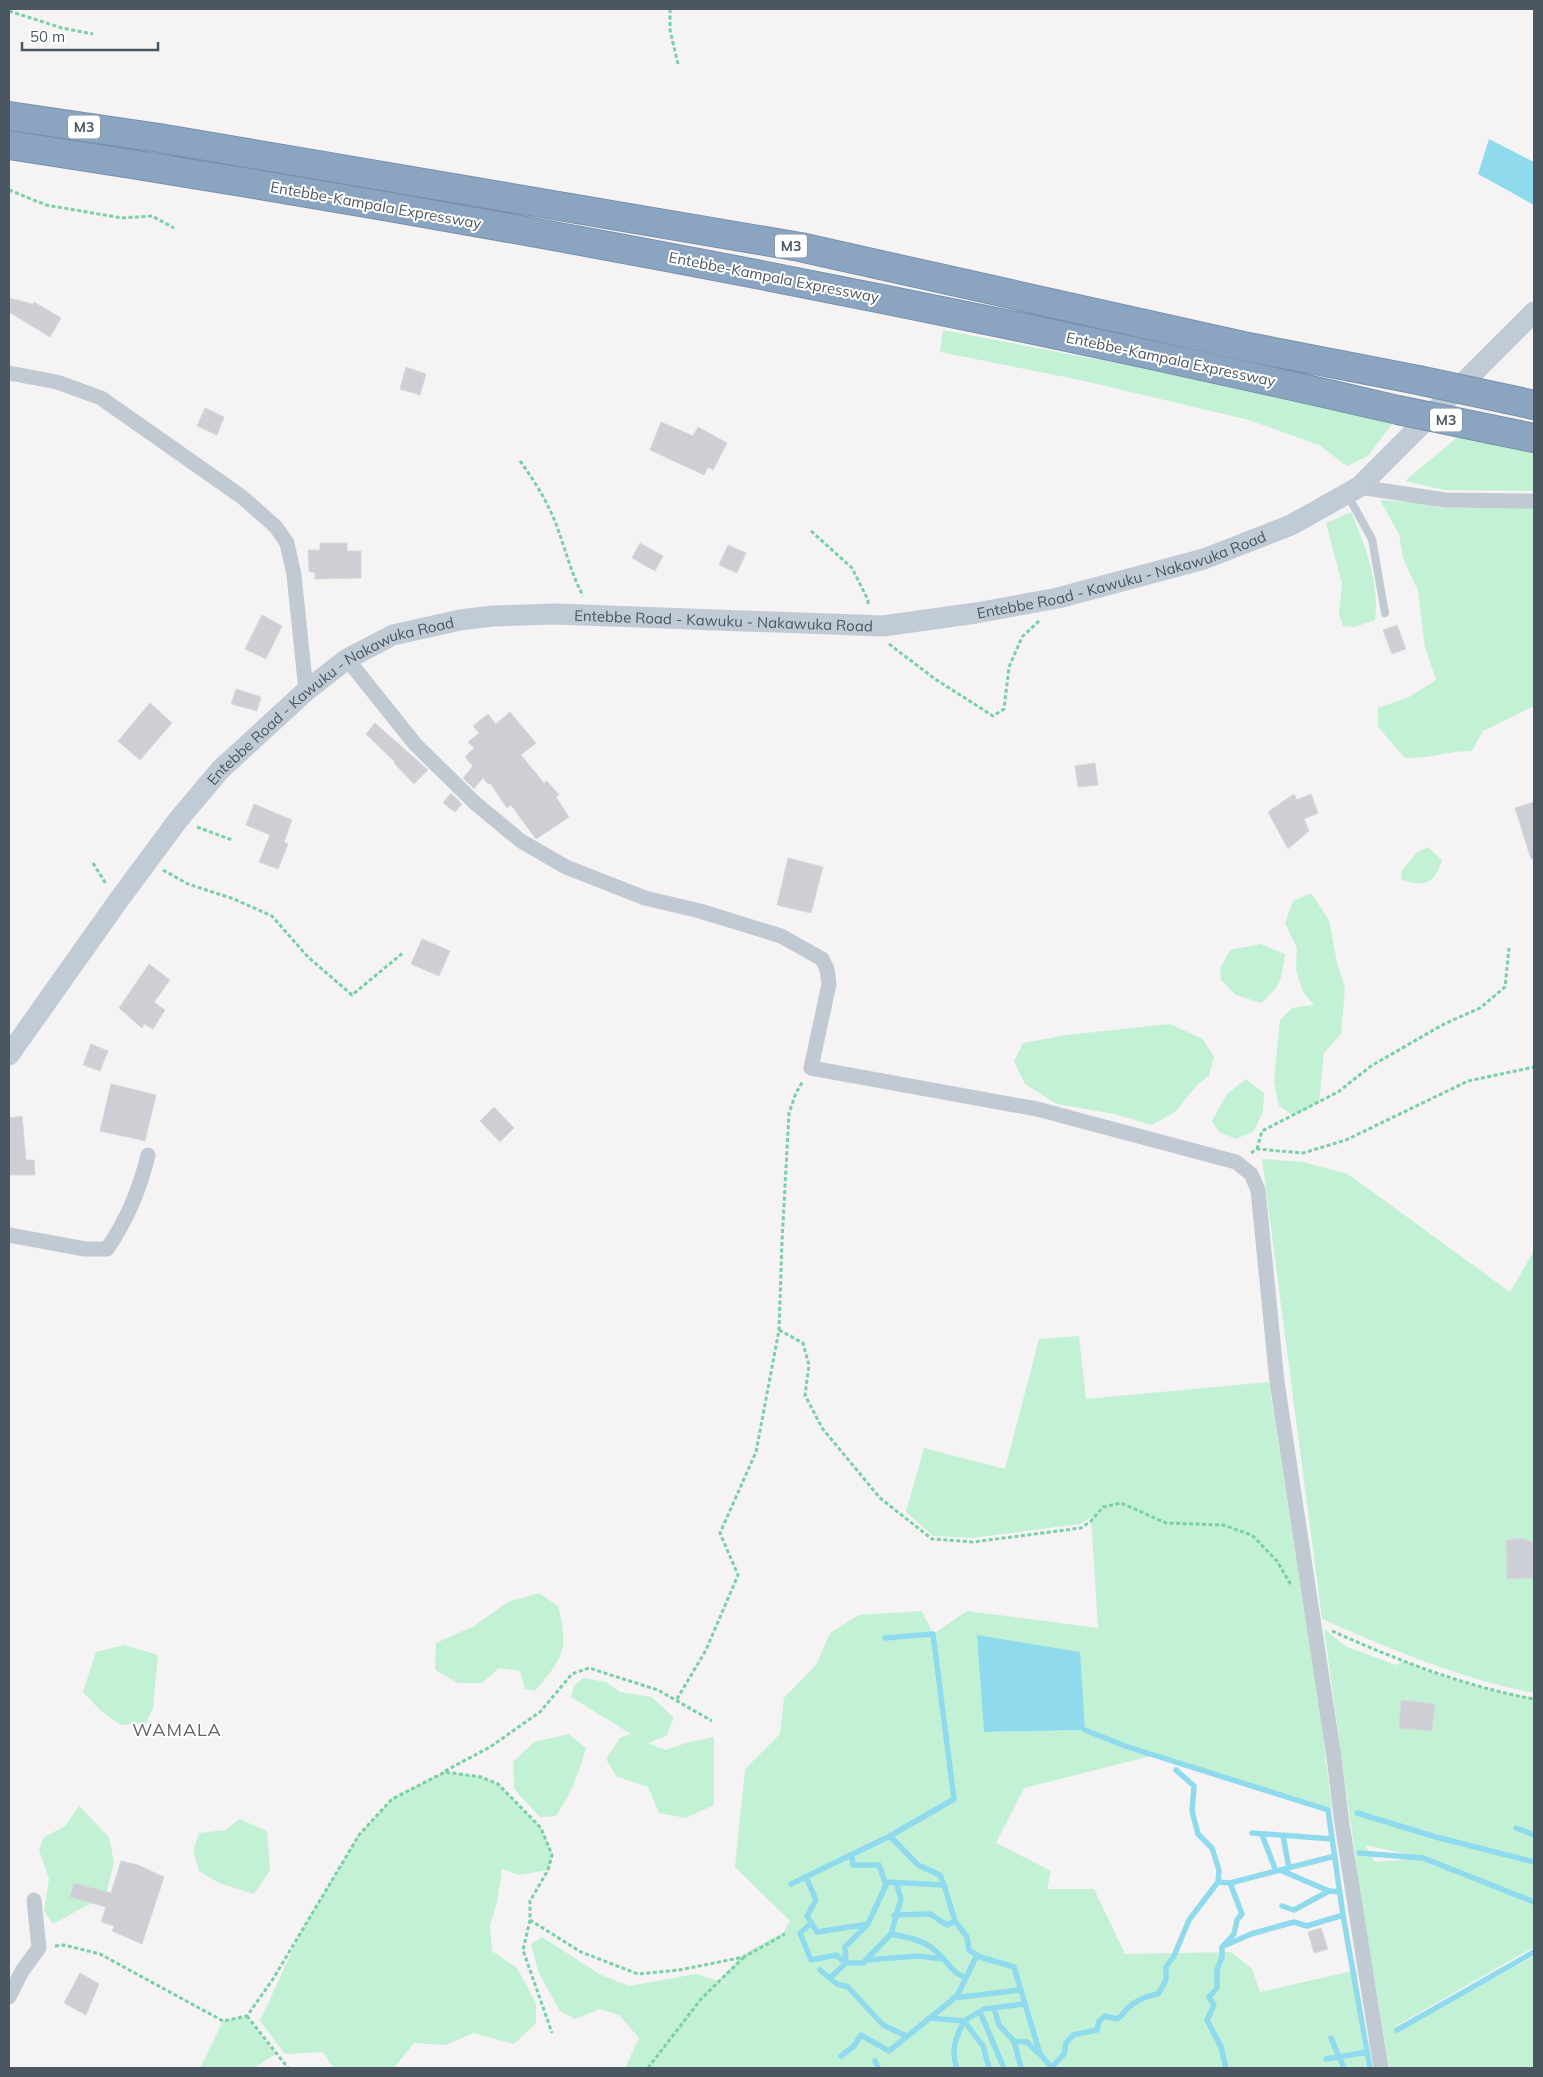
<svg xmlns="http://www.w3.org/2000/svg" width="1543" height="2077" font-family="Mulish,sans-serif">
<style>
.green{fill:#c3f1d5;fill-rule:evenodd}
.water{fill:#90daee}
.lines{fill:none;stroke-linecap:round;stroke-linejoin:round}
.stream{stroke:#90daee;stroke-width:5.5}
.building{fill:#cdcfd5;stroke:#d7d9de}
.highway-casing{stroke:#7690ad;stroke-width:30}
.path{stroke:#7ad0a6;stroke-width:3;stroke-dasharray:4 2.5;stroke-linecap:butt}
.lane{stroke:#c1cad2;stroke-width:8}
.street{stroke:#c1cad2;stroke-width:15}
.secondary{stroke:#c1cbd6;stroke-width:21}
.highway{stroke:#8ba5c1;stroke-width:28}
.highway-bridge-casing{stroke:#7690ad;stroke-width:30;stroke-linecap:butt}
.highway-bridge{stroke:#8ba5c1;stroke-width:28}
.labels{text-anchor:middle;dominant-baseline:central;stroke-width:4;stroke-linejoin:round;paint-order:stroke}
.shield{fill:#fff;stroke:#808990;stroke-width:1}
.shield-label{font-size:14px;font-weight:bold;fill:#4a5661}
.street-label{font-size:15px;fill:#4a5661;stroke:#fff}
.quarter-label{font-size:18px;letter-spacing:1px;fill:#5f6368;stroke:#fff}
</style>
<rect width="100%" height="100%" fill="#f5f3f3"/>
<path class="green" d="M 943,330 L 1397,417 L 1368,456 L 1347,466 L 1319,445 L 1249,420 L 1080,380 L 940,352 Z
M 1461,434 L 1534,449 L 1534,491 L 1444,490 L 1405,481 Z
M 1380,500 L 1420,503 L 1441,508 L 1534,507 L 1534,706 L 1483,731 L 1472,751 C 1449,751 1428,759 1405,758 L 1378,727 L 1378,708 L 1409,697 L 1436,680 L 1425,647 L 1418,591 L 1403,558 L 1399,534 Z
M 1351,512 C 1365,545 1380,583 1375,620 L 1355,627 L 1343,626 L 1339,615 L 1342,584 L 1326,523 Z
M 1428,847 L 1442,860 C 1435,883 1425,888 1402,880 L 1401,872 L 1416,853 Z
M 1311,893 L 1329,920 L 1337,962 L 1345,988 L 1341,1034 L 1324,1053 L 1319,1102 L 1294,1116 L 1279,1106 L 1274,1082 L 1280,1020 L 1292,1008 L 1314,1005 L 1303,992 L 1296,970 L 1297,948 L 1285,923 L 1293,901 Z
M 1260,944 L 1285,954 C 1281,980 1282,985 1261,1003 L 1236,995 L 1221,980 L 1220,968 L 1230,950 Z
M 1170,1024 L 1203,1039 L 1214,1057 L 1209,1076 L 1197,1085 L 1175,1112 L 1152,1125 L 1114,1114 L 1057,1104 L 1025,1084 L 1014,1061 L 1023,1043 L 1067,1035 Z
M 1246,1079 L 1264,1093 L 1263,1111 L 1254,1131 L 1236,1139 L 1219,1132 L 1212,1121 L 1227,1094 Z
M 1262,1159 L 1303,1162 L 1348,1174 L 1510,1292 L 1534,1251 L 1534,1693 C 1460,1679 1391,1649 1322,1619 Z
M 1079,1336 L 1086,1399 L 1269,1382 L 1322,1727 L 1332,1809 L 1155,1755 L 1024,1788 L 996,1843 L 1051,1871 L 1047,1889 L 1094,1889 L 1125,1954 L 1231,1952 L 1252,1969 L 1260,1992 L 1357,1970 L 1361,2034 L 1369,2068 L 625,2068 L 639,2038 L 619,2015 L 600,2009 L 575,2019 L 560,2011 L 538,1971 L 531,1944 L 542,1937 L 601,1975 L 629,1986 L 696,1974 L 728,1984 L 720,1979 L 744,1954 L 784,1932 L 790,1921 L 735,1867 L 745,1769 L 780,1734 L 784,1698 L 816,1665 L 830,1633 L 859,1615 L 922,1611 L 933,1634 L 967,1611 L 1098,1628 L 1091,1517 L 1080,1524 L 973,1538 L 933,1536 L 906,1512 L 924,1448 L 1005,1469 L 1039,1339 ZM 982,1682 L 1085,1730 L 984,1732 Z
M 539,1593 L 558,1606 C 569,1650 564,1657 535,1691 L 525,1689 L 520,1671 L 499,1668 L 482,1683 L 458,1683 L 435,1670 L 436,1643 L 474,1626 L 508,1602 Z
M 1324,1629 L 1347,1647 L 1396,1665 L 1403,1661 C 1444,1679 1490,1691 1534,1699 L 1534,1947 L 1396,2026 L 1396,2032 L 1534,1956 L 1534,2068 L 1389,2068 L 1361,1898 ZM 1365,1845 L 1420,1857 L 1421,1858 L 1375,1862 Z
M 124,1645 L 158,1655 L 153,1708 L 146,1723 L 121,1725 L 100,1710 L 83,1692 L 96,1652 Z
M 583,1678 L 606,1682 L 620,1692 L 652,1697 L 674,1718 L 666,1736 L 648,1743 L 666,1750 L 689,1742 L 714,1737 L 714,1805 L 686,1818 L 659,1813 L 648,1787 L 617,1777 L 606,1759 L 620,1738 L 631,1734 L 571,1697 L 574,1686 Z
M 569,1734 L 586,1748 C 579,1773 571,1794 556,1816 L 540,1817 L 514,1789 L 513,1762 L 534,1742 Z
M 445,1772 L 481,1777 L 498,1784 L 541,1828 L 552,1855 L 548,1870 L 519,1875 L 502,1869 L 497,1903 L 490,1925 L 492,1951 L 517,1968 L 536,2003 L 536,2023 L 514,2044 L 474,2033 L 445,2045 L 414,2043 L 394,2068 L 333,2068 L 323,2052 L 285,2054 L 260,2021 L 300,1934 L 359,1835 L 392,1799 Z
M 79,1806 L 109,1837 L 114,1862 L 106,1895 L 53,1924 L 44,1911 L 49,1879 L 39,1850 L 44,1837 L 65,1826 Z
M 239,1819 L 267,1831 L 270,1870 L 254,1894 L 219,1883 L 199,1871 L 193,1851 L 199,1833 L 226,1830 Z
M 246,2017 L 276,2054 L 254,2068 L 200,2068 L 223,2021 Z"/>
<path class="water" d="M 1489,139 L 1534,162 L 1534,205 L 1478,174 Z
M 977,1635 L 1080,1652 L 1085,1730 L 984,1732 Z"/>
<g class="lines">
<path class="stream" d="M 1085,1730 L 1125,1746 L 1328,1810 L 1343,1915 L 1370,2068
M 1176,1770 L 1194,1786 L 1192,1811 L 1198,1834 L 1212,1848 L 1219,1870 L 1218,1882
M 1357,1813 L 1436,1837 L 1534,1862
M 1516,1828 L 1534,1835
M 1252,1833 L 1332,1839
M 1262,1835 L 1276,1871
M 890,1836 L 918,1865 L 940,1875 L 944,1885
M 1283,1836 L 1289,1868
M 1359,1853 L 1423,1858 L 1534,1902
M 852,1855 L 853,1865 L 879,1865 L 885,1882 L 944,1885 L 955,1921
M 1280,1870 L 1329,1891 L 1340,1892
M 806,1877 L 816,1900 L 807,1916 L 817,1932 L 868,1924
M 896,1882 L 901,1899 L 891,1934 C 909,1937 927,1941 940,1955 C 951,1966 950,1971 966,1978
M 1230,1883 L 1335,1856
M 791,1884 L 890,1836 L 954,1799 L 933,1634 L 885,1638
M 1282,1906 L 1294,1910 L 1329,1891
M 894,1915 L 930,1914 L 947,1925 L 955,1921 L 967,1937 L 969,1950 L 980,1957 L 1014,1967 L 1040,2054 L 1051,2067
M 812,1923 L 800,1933 L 811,1960 L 836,1955 L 846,1963
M 1226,1945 L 1251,1934 L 1294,1922 L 1307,1926 L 1343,1915
M 866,1960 L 918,1956 L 944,1959
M 846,1963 L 845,1947 L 868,1924 L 886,1885 L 885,1882
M 820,1970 L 837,1984 L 848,1987 L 883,2025 L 904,2035
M 831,1977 L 846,1963 L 863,1963 L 891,1934
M 953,1998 L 1021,1990
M 994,2008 L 999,2025 L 1014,2041 L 1027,2042 L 1038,2053
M 980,2012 L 1004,2068
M 929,2018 L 964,2021 L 984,2009 L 1024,2004
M 1397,2030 L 1534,1952
M 1331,2038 L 1344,2068
M 1014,2041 L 1021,2068
M 841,2056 L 854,2046 L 861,2035 L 889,2051 L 957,1996 L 977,1955
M 1326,2059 L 1367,2052
M 875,2061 L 878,2068
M 957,2068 C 950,2051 956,2037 964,2021 L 983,2046 L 989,2068
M 1051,2068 L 1064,2054 L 1066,2043 L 1073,2035 L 1097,2030 L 1099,2021 L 1105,2016 L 1117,2019 C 1123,2016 1123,2012 1128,2008 C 1135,2001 1149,1995 1158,1994 L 1166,1980 L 1166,1967 L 1174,1956 L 1189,1920 L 1218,1882 L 1230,1883 L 1242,1914 L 1237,1920 L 1234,1934 L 1222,1947 L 1222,1957 L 1217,1970 L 1217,1988 L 1209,1997 L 1214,2005 L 1207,2020 L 1221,2047 L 1226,2068"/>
</g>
<path class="building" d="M 9,298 L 33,304 L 34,302 L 61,318 L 50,337 L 9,312 Z
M 406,367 L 426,374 L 420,395 L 400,389 Z
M 205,408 L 224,417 L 217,435 L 197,426 Z
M 661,422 L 693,436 L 698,427 L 727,443 L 713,470 L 708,467 L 704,475 L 650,450 Z
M 320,543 L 347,543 L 347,551 L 361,551 L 361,578 L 315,579 L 315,573 L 309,571 L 308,550 L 320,550 Z
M 640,543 L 663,556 L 655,571 L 632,558 Z
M 728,545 L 746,553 L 737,573 L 719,565 Z
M 262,615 L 282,626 L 266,659 L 245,649 Z
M 1397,625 L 1406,649 L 1392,654 L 1383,630 Z
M 236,689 L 261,697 L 257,711 L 231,704 Z
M 150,703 L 172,723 L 140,760 L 118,741 Z
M 510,712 L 536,743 L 521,755 L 544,783 L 547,781 L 559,795 L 556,797 L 569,817 L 536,839 L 511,805 L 507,808 L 490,783 L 488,784 L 483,778 L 474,789 L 463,778 L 473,766 L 465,757 L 474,748 L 468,742 L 479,733 L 473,726 L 488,714 L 496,724 Z
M 375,723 L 428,770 L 414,784 L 394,763 L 395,762 L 366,734 Z
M 1095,763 L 1098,785 L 1078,787 L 1075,766 Z
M 451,793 L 462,804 L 455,812 L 443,803 Z
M 1294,794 L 1297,800 L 1311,794 L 1318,813 L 1304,819 L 1309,831 L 1288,849 L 1268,812 Z
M 1534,802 L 1534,858 L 1531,859 L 1515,808 Z
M 254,804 L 292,820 L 284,842 L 288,844 L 278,869 L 259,862 L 270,835 L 246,825 Z
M 788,858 L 823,867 L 811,913 L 777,905 Z
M 422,939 L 450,951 L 439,976 L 411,964 Z
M 149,964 L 170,980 L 154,1002 L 165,1010 L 153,1029 L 144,1024 L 142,1028 L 119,1008 Z
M 91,1044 L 108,1051 L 100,1071 L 83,1065 Z
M 111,1084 L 156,1095 L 145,1141 L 100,1131 Z
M 494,1107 L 514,1128 L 500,1142 L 480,1121 Z
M 22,1116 L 26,1160 L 34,1160 L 35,1175 L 9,1175 L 9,1118 Z
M 1523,1538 L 1534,1543 L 1534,1578 L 1507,1579 L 1506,1540 Z
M 1401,1700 L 1435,1704 L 1432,1731 L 1399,1728 Z
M 121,1861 L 138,1865 L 164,1877 L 142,1944 L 112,1931 L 114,1926 L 101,1922 L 106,1907 L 70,1897 L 74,1883 L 111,1893 Z
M 1321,1928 L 1328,1949 L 1314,1953 L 1308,1932 Z
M 80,1973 L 99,1984 L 86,2015 L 64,2003 Z"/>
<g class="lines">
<g class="highway-casing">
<path id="highway" d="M 9,116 L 159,138 L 800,247 L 1243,346 L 1418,380
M 9,145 C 475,216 938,304 1398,410
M 1507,399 L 1534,405
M 1495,430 L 1534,438"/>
</g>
<path class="path" d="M 670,9 L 670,30 L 678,64
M 9,11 L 62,28 L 93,34
M 9,190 L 46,205 L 122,218 L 152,216 L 174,228
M 520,461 C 534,480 547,501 556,524 C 565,548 571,573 583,596
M 811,531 L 852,568 L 868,600 L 868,606
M 889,644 L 935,679 L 993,716 L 1004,709 L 1009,667 L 1022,637 L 1039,621
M 197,827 L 232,840
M 93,863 L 106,884
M 163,870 L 188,884 L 234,899 L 272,916 L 308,957 L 352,995 L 404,952
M 1257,1149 L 1262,1131 L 1338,1092 L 1371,1066 L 1444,1024 L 1480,1008 L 1505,987 L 1509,948
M 1251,1153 L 1257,1149 L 1303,1153 L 1346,1140 L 1468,1081 L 1534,1067
M 779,1330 L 803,1343 L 809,1365 L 805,1395 L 822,1428 L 880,1498 L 932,1539 L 973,1542 L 1081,1528 L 1091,1521 L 1103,1507 L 1121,1503 L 1166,1523 L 1223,1525 L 1252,1535 L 1277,1561 L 1291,1585
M 1332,1631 C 1397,1660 1463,1686 1534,1699
M 677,1699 L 706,1650 L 738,1575 L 720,1533 L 756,1452 L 779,1330 L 782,1241 L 789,1113 L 796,1093 L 803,1081
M 445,1771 L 490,1747 L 527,1721 L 540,1712 L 572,1674 L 589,1668 L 658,1690 L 712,1721
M 530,1920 L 523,1950 L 552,2033
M 55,1946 L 64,1945 L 100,1954 L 223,2021 L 247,2016 L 273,1979 L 359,1835 L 392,1799 L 445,1772 L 481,1777 L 498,1784 L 541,1828 L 552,1855 L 548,1870 L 530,1901 L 530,1920 L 581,1952 L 638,1974 L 679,1970 L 744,1957 L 785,1934
M 247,2016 L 288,2068
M 648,2068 L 701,1999 L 744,1957"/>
<path class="lane" d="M 1348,496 L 1372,539 L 1385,613"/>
<path class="street" d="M 9,373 L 57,382 L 101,398 L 242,497 L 276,527 L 287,543 L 294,575 L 306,691
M 1359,487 L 1445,500 L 1534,501
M 347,659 L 415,744 L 475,803 L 521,841 L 566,867 L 645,898 L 700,911 L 781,936 L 822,959 L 827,969 L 829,984 L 811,1068 L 1037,1109 L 1236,1162 L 1251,1174 L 1258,1190 L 1277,1382 L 1334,1757 L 1342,1824 L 1381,2068
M 9,1235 L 85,1249 L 107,1249 C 127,1220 140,1189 148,1155
M 9,1997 L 22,1971 L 39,1948 L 34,1900"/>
<path class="secondary" id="s1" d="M 9,1055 L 118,901 L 178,820 L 220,770 L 306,691 L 347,659 L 393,635 L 460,620 L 493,616 L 555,614 L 883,626 L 976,613 L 1058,598 L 1204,559 L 1291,525 L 1359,487 L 1534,312"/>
<use href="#highway" class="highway"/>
<g class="highway-bridge-casing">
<path id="highway-bridge" d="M 1418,380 L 1507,399
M 1398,410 L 1495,430"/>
</g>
<use href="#highway-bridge" class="highway-bridge"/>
</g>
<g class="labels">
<g class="shield">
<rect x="68" y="115.5" width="32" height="23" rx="4"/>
<rect x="775" y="234.5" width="32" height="23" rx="4"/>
<rect x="1430" y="408.5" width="32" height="23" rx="4"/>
</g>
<g class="shield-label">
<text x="84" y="127">M3</text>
<text x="791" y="246">M3</text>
<text x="1446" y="420">M3</text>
</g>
<g class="street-label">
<text transform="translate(376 205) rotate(10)">Entebbe-Kampala Expressway</text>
<text transform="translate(774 277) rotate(11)">Entebbe-Kampala Expressway</text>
<text transform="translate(1171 359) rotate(12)">Entebbe-Kampala Expressway</text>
<text stroke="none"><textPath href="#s1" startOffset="1312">Entebbe Road - Kawuku - Nakawuka Road</textPath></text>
<text stroke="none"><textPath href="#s1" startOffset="908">Entebbe Road - Kawuku - Nakawuka Road</textPath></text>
<text stroke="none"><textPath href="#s1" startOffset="488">Entebbe Road - Kawuku - Nakawuka Road</textPath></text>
</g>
<g class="quarter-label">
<text x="177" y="1729">WAMALA</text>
</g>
</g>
<rect width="1543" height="2077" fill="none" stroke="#4a5661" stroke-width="20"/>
<path d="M22 42v8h136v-8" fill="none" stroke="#4a5661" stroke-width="2.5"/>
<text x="30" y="42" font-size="15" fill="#4a5661" stroke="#ffffff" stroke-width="4" paint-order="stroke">50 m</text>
</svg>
